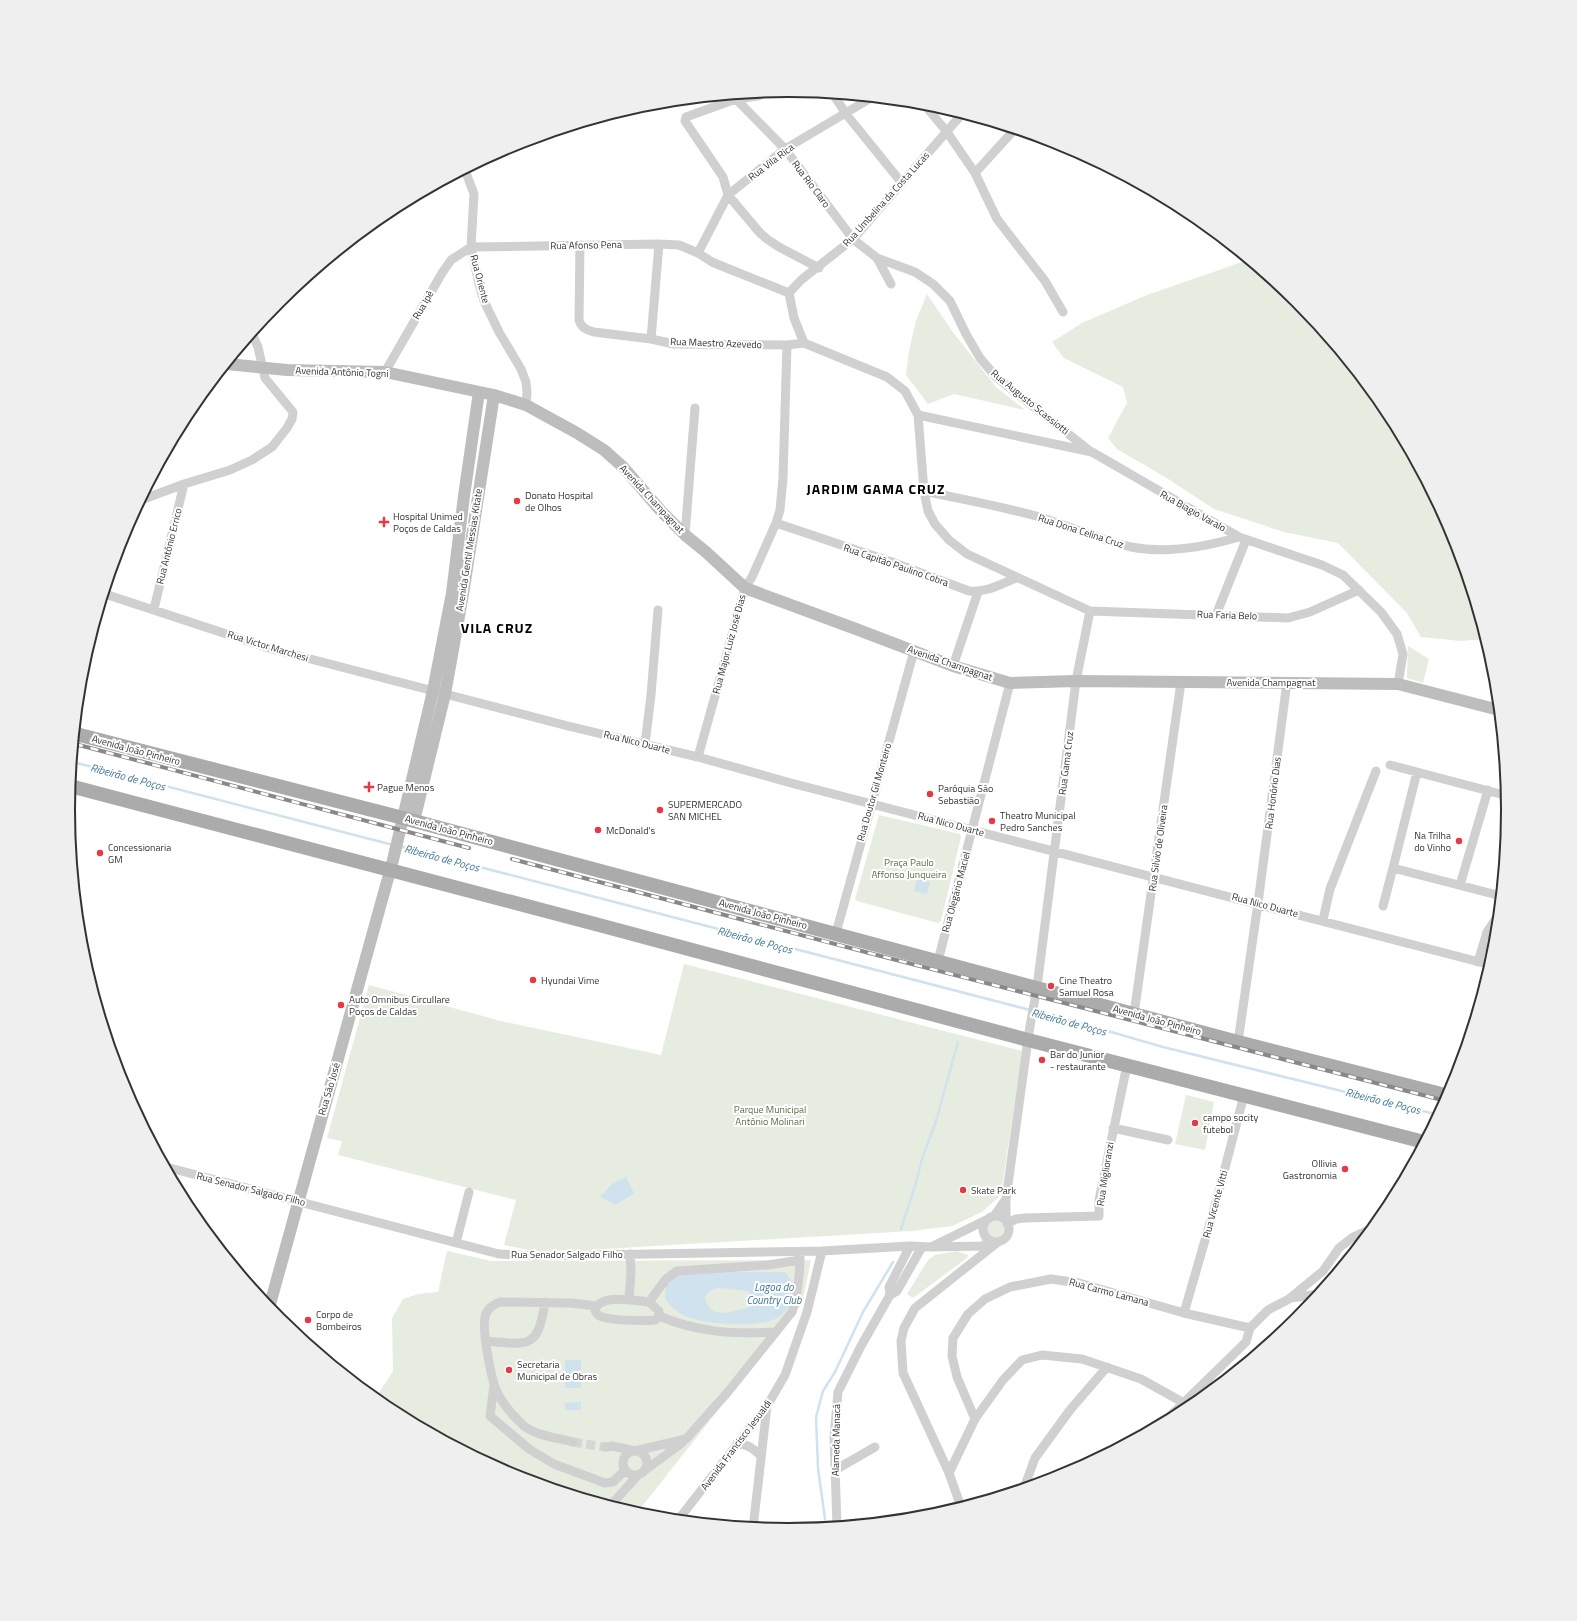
<svg xmlns="http://www.w3.org/2000/svg" width="1577" height="1621" font-family="'Titillium Web',sans-serif">
<style>
.green{fill:#e6ecdf}
.water{fill:#cfe2ee;fill-rule:evenodd}
.lines{fill:none;stroke-linecap:round;stroke-linejoin:round}
.stream{stroke:#cfe2ee;stroke-width:2.5}
.street-tunnel{stroke:#d6d6d6;stroke-width:9;stroke-dasharray:9 4.5;stroke-linecap:butt}
.street{stroke:#d0d0d0;stroke-width:9}
.secondary{stroke:#bdbdbd;stroke-width:12}
.primary{stroke:#ababab;stroke-width:14}
.rail-casing{stroke:#888;stroke-width:4}
.rail{stroke:#fff;stroke-width:2.5;stroke-dasharray:8;stroke-linecap:butt}
.poi-dot{fill:#e63946;stroke:#fff;stroke-width:1.5}
.labels{text-anchor:middle;dominant-baseline:central;stroke-width:4;stroke-linejoin:round;paint-order:stroke}
.street-label{font-size:10px;fill:#333;stroke:#fff}
.poi-label{font-size:10px;fill:#333;stroke:#fff;text-anchor:start}
.park-label{font-size:10px;fill:#56703f;stroke:#fff}
.water-label{font-size:11px;font-style:italic;fill:#3f7597;stroke:#fff}
.district-label{font-size:14px;font-weight:bold;letter-spacing:1px;fill:#000;stroke:#fff}
.rim{fill:none;stroke:#333;stroke-width:2}
</style>
<rect width="100%" height="100%" fill="#fff"/>
<path class="green" d="M 1248,260 L 1298,301 L 1388,410 L 1454,535 L 1486,639 L 1460,641 L 1421,637 L 1407,613 L 1338,543 L 1284,532 L 1214,509 L 1165,477 L 1117,449 L 1108,438 L 1127,403 L 1123,387 L 1064,358 L 1052,342 L 1082,323 L 1147,295 Z
M 927,294 L 952,331 L 996,387 L 1025,410 L 954,394 L 928,404 L 906,375 L 909,351 L 916,321 Z
M 1408,646 L 1429,659 L 1423,683 L 1407,678 Z
M 879,815 L 960,834 L 961,837 L 941,921 L 938,923 L 857,901 L 855,899 Z
M 684,964 L 1022,1051 L 1001,1195 L 982,1212 L 952,1226 L 911,1231 L 587,1250 L 533,1251 L 504,1245 L 516,1200 L 338,1155 L 342,1141 L 327,1138 L 369,985 L 501,1021 L 661,1055 Z
M 1186,1095 L 1214,1102 L 1205,1150 L 1175,1144 Z
M986 1229a9 9 0 1 1 18 0a9 9 0 1 1-18 0Z
M 447,1251 L 491,1261 L 811,1260 L 802,1304 L 636,1514 L 513,1476 L 388,1409 L 375,1399 L 393,1371 L 392,1318 L 403,1299 L 418,1294 L 438,1292 Z
M 957,1251 L 968,1255 L 967,1258 L 913,1298 L 907,1294 L 928,1260 L 935,1255 Z"/>
<path class="water" d="M 917,879 L 930,882 L 927,894 L 914,891 Z
M 626,1177 L 634,1193 L 616,1205 L 600,1197 L 612,1184 Z
M 680,1272 L 785,1272 L 791,1280 L 795,1298 C 790,1305 784,1314 777,1318 C 759,1329 701,1324 683,1315 C 675,1311 670,1305 665,1299 L 666,1285 ZM 718,1288 L 748,1291 L 754,1299 L 748,1308 L 725,1313 L 716,1312 L 711,1310 L 705,1299 C 707,1292 711,1290 718,1288 Z
M 565,1360 L 581,1360 L 581,1388 L 565,1388 Z
M 581,1402 L 581,1410 L 565,1410 L 565,1403 Z"/>
<g class="lines">
<path class="stream" d="M 73,762 L 393,845
M 399,846 L 1080,1023 L 1163,1047 L 1439,1115
M 901,1229 L 916,1183 L 922,1159 L 936,1121 L 958,1042
M 825,1519 L 818,1468 L 816,1417 L 823,1391 L 835,1372 L 863,1312 L 893,1262"/>
<path class="street-tunnel" d="M 573,1442 L 605,1447"/>
<path class="street" d="M 766,92 L 758,96 L 736,99 L 686,117 L 685,121 L 723,177 L 728,195 L 760,233 L 767,239 L 779,247 L 819,268
M 833,94 L 846,114 L 901,182
M 734,95 L 736,99 L 785,149 L 853,239 L 877,258 L 915,272 L 933,284 L 950,301 L 966,334 L 980,358 L 996,377 L 1090,451
M 923,103 L 947,132 L 975,173 L 997,219 L 1045,281 L 1063,312
M 962,114 L 853,239 L 801,280 L 789,293 L 794,318 L 804,343 L 887,377 L 905,391 L 918,415 L 924,491 L 928,511 L 935,524 L 949,540 L 967,554 L 1090,611 L 1288,618 L 1310,612 L 1359,590
M 465,170 L 474,194 L 471,247 L 479,284 L 484,301 L 499,332 L 521,369 L 526,382 L 527,392 L 526,405
M 975,173 L 1014,130
M 659,244 L 651,339 L 674,344 L 787,345 L 804,343
M 580,245 L 579,320 C 581,328 587,330 594,332 L 651,339
M 698,253 L 728,195 L 785,149 L 871,98
M 877,258 L 891,284
M 385,372 L 442,273 L 451,260 L 471,247 L 659,244 L 679,245 L 698,253 L 712,262 L 729,269 L 789,293
M 918,415 L 1092,452 L 1239,537 L 1322,565 L 1343,575 L 1381,612 L 1397,634 L 1403,654 L 1398,684
M 924,491 C 961,499 1000,506 1036,516 C 1068,525 1099,540 1131,547 C 1167,554 1205,547 1239,537
M 141,500 L 184,484 L 230,470 L 252,460 L 272,447 L 287,428 L 292,419 L 293,412 L 265,378 L 258,347 L 252,334
M 776,523 L 892,562 L 969,591 C 986,593 1001,584 1016,578
M 685,535 L 695,408
M 105,594 L 272,649 L 568,726 L 698,757 L 791,783 L 1491,965
M 154,609 L 184,484
M 1216,615 L 1246,540
M 953,666 L 978,592
M 645,744 L 651,695 L 658,610
M 698,757 L 745,588 L 752,577 L 776,523 L 780,510 L 783,478 L 787,345
M 1390,765 L 1508,796
M 1393,868 L 1417,772
M 1460,885 L 1488,790
M 1383,906 L 1393,868 L 1501,896
M 1323,920 L 1330,889 L 1376,771
M 836,933 L 914,651
M 938,961 L 1010,683
M 1478,962 L 1487,932 L 1499,914
M 1134,1014 L 1181,682
M 1238,1042 L 1258,903 L 1287,682
M 1113,1128 L 1168,1140
M 166,1167 L 499,1254 L 535,1256 L 822,1251 L 910,1246 L 931,1247
M 1006,1199 L 1029,1032 L 1037,987 L 1076,681 L 1090,611
M 994,1216 L 1006,1199 L 1006,1221
M983 1229a13 13 0 1 1 26 0a13 13 0 1 1-26 0Z
M 986,1220 L 931,1247 L 982,1246 L 990,1241
M 1007,1224 L 1016,1219 L 1025,1218 L 1099,1216 L 1099,1200 L 1127,1065
M 456,1243 L 469,1192
M 910,1246 L 889,1287 L 890,1295 L 897,1291 L 922,1247
M 1290,1298 L 1319,1294
M 629,1300 L 631,1272 L 630,1254
M 649,1302 L 659,1311 L 659,1316 L 655,1320 C 645,1321 606,1321 598,1315 C 596,1313 596,1313 595,1310 C 600,1293 635,1301 649,1302 L 666,1279 L 677,1271 L 768,1265 L 800,1260
M 1184,1313 L 1218,1195 L 1244,1095
M 659,1316 C 700,1333 732,1334 775,1332
M 486,1341 C 529,1345 538,1349 545,1302
M 494,1385 L 490,1416 L 529,1449 L 554,1464 L 605,1483 L 613,1482 L 625,1470
M 975,1419 L 957,1377 L 952,1356 L 953,1338 L 968,1314 L 985,1299 L 1010,1287 L 1051,1279 L 1079,1283 L 1184,1313 L 1250,1328
M 1163,1423 L 1246,1342 L 1250,1328 L 1268,1310 L 1289,1299 L 1323,1271 L 1339,1248 L 1353,1237 L 1373,1228
M 573,1442 C 558,1438 537,1436 524,1426 C 514,1417 503,1404 497,1392 C 491,1379 482,1330 485,1317 C 486,1310 493,1304 500,1302 L 571,1303 L 596,1306
M 737,1443 C 748,1445 753,1448 761,1456
M 605,1447 L 612,1446 L 635,1451 L 686,1439 L 727,1393 L 792,1312 C 798,1293 800,1275 800,1255
M623 1463a12 12 0 1 1 24 0a12 12 0 1 1-24 0Z
M 835,1470 L 875,1447
M 644,1471 L 682,1443
M 949,1473 L 975,1419 L 1003,1380 L 1022,1360 L 1042,1355 L 1082,1359 L 1141,1379 L 1184,1403 L 1190,1409
M 1024,1488 L 1035,1458 L 1070,1410 L 1107,1367
M 610,1506 L 639,1474
M 961,1507 L 949,1473 L 903,1373 L 901,1341 L 904,1328 L 915,1308 L 998,1242
M 678,1520 L 767,1406 L 785,1375 L 807,1312 L 822,1251
M 837,1526 L 834,1437 L 838,1392 L 861,1346 L 890,1295
M 753,1528 L 767,1406"/>
<path class="secondary" d="M 227,364 L 287,370 L 385,372 L 494,395 L 526,405 L 577,433 L 604,450 L 623,467 L 661,511 L 685,535 L 706,552 L 745,588 L 856,629 L 953,666 L 1010,683 L 1076,681 L 1398,684 L 1499,710
M 414,821 L 445,694 L 463,594 L 494,395
M 269,1308 L 393,860 L 433,691 L 452,593 L 464,496 L 479,392"/>
<path class="primary" d="M 76,734 L 403,818 L 1238,1042 L 1449,1096
M 70,786 L 599,925 L 1028,1040 L 1424,1142"/>
<g class="rail-casing">
<path id="rail" d="M 75,744 L 469,848
M 512,859 L 873,954 L 1446,1101"/>
</g>
<use href="#rail" class="rail"/>
</g>
<g class="poi-dot">
<circle cx="517" cy="501" r="4"/>
<path d="M382 516h4v4h4v4h-4v4h-4v-4h-4v-4h4z"/>
<path d="M367 781h4v4h4v4h-4v4h-4v-4h-4v-4h4z"/>
<circle cx="930" cy="794" r="4"/>
<circle cx="660" cy="810" r="4"/>
<circle cx="992" cy="821" r="4"/>
<circle cx="598" cy="830" r="4"/>
<circle cx="1459" cy="841" r="4"/>
<circle cx="100" cy="853" r="4"/>
<circle cx="533" cy="980" r="4"/>
<circle cx="1051" cy="986" r="4"/>
<circle cx="341" cy="1005" r="4"/>
<circle cx="1042" cy="1060" r="4"/>
<circle cx="1195" cy="1123" r="4"/>
<circle cx="1345" cy="1169" r="4"/>
<circle cx="963" cy="1190" r="4"/>
<circle cx="308" cy="1320" r="4"/>
<circle cx="509" cy="1370" r="4"/>
</g>
<g class="labels">
<g class="street-label">
<text transform="translate(771 162) rotate(-37)">Rua Vila Rica</text>
<text transform="translate(811 184) rotate(53)">Rua Rio Claro</text>
<text transform="translate(886 199) rotate(-48)">Rua Umbelina da Costa Lucas</text>
<text transform="translate(586 245) rotate(-1)">Rua Afonso Pena</text>
<text transform="translate(480 279) rotate(75)">Rua Oriente</text>
<text transform="translate(423 305) rotate(-60)">Rua Ipê</text>
<text transform="translate(716 343) rotate(2)">Rua Maestro Azevedo</text>
<text transform="translate(342 372) rotate(2)">Avenida Antônio Togni</text>
<text transform="translate(1030 402) rotate(39)">Rua Augusto Scassiotti</text>
<text transform="translate(652 499) rotate(47)">Avenida Champagnat</text>
<text transform="translate(1193 511) rotate(29)">Rua Biagio Varalo</text>
<text transform="translate(1081 531) rotate(18)">Rua Dona Celina Cruz</text>
<text transform="translate(169 546) rotate(-76)">Rua Antônio Errico</text>
<text transform="translate(469 550) rotate(-81)">Avenida Gentil Messias Kitate</text>
<text transform="translate(896 565) rotate(19)">Rua Capitão Paulino Cobra</text>
<text transform="translate(1227 615) rotate(2)">Rua Faria Belo</text>
<text transform="translate(729 644) rotate(-75)">Rua Major Luiz José Dias</text>
<text transform="translate(268 646) rotate(17)">Rua Victor Marchesi</text>
<text transform="translate(950 663) rotate(19)">Avenida Champagnat</text>
<text x="1271" y="682">Avenida Champagnat</text>
<text transform="translate(637 742) rotate(14)">Rua Nico Duarte</text>
<text transform="translate(136 750) rotate(15)">Avenida João Pinheiro</text>
<text transform="translate(1066 763) rotate(-83)">Rua Gama Cruz</text>
<text transform="translate(874 792) rotate(-74)">Rua Doutor Gil Monteiro</text>
<text transform="translate(1273 793) rotate(-83)">Rua Honório Dias</text>
<text transform="translate(951 824) rotate(15)">Rua Nico Duarte</text>
<text transform="translate(449 830) rotate(15)">Avenida João Pinheiro</text>
<text transform="translate(1158 848) rotate(-82)">Rua Silvio de Oliveira</text>
<text transform="translate(956 892) rotate(-75)">Rua Olegário Maciel</text>
<text transform="translate(1265 905) rotate(15)">Rua Nico Duarte</text>
<text transform="translate(763 914) rotate(15)">Avenida João Pinheiro</text>
<text transform="translate(1157 1020) rotate(15)">Avenida João Pinheiro</text>
<text transform="translate(329 1089) rotate(-74)">Rua São José</text>
<text transform="translate(1105 1174) rotate(-81)">Rua Miglioranzi</text>
<text transform="translate(251 1189) rotate(14)">Rua Senador Salgado Filho</text>
<text transform="translate(1215 1204) rotate(-75)">Rua Vicente Vitti</text>
<text x="567" y="1254">Rua Senador Salgado Filho</text>
<text transform="translate(1109 1292) rotate(15)">Rua Carmo Lamana</text>
<text transform="translate(836 1440) rotate(-89)">Alameda Manacá</text>
<text transform="translate(736 1445) rotate(-53)">Avenida Francisco Jesualdi</text>
</g>
<g class="poi-label">
<text x="525" y="495">Donato Hospital<tspan x="525" dy="12">de Olhos</tspan></text>
<text x="393" y="516">Hospital Unimed<tspan x="393" dy="12">Poços de Caldas</tspan></text>
<text x="377" y="787">Pague Menos</text>
<text x="938" y="788">Paróquia São<tspan x="938" dy="12">Sebastião</tspan></text>
<text x="668" y="804">SUPERMERCADO<tspan x="668" dy="12">SAN MICHEL</tspan></text>
<text x="1000" y="815">Theatro Municipal<tspan x="1000" dy="12">Pedro Sanches</tspan></text>
<text x="606" y="830">McDonald's</text>
<text x="1451" y="835" text-anchor="end">Na Trilha<tspan x="1451" dy="12">do Vinho</tspan></text>
<text x="108" y="847">Concessionaria<tspan x="108" dy="12">GM</tspan></text>
<text x="541" y="980">Hyundai Vime</text>
<text x="1059" y="980">Cine Theatro<tspan x="1059" dy="12">Samuel Rosa</tspan></text>
<text x="349" y="999">Auto Omnibus Circullare<tspan x="349" dy="12">Poços de Caldas</tspan></text>
<text x="1050" y="1054">Bar do Junior<tspan x="1050" dy="12">- restaurante</tspan></text>
<text x="1203" y="1117">campo socity<tspan x="1203" dy="12">futebol</tspan></text>
<text x="1337" y="1163" text-anchor="end">Ollivia<tspan x="1337" dy="12">Gastronomia</tspan></text>
<text x="971" y="1190">Skate Park</text>
<text x="316" y="1314">Corpo de<tspan x="316" dy="12">Bombeiros</tspan></text>
<text x="517" y="1364">Secretaria<tspan x="517" dy="12">Municipal de Obras</tspan></text>
</g>
<g class="park-label">
<text x="909" y="862">Praça Paulo<tspan x="909" dy="12">Affonso Junqueira</tspan></text>
<text x="770" y="1109">Parque Municipal<tspan x="770" dy="12">Antônio Molinari</tspan></text>
</g>
<g class="water-label">
<text transform="translate(128 777) rotate(15)">Ribeirão de Poços</text>
<text transform="translate(442 858) rotate(15)">Ribeirão de Poços</text>
<text transform="translate(755 940) rotate(15)">Ribeirão de Poços</text>
<text transform="translate(1069 1022) rotate(15)">Ribeirão de Poços</text>
<text transform="translate(1383 1101) rotate(14)">Ribeirão de Poços</text>
<text x="774" y="1287">Lagoa do<tspan x="774" dy="13">Country Club</tspan></text>
</g>
<g class="district-label">
<text x="876" y="488">JARDIM GAMA CRUZ</text>
<text x="497" y="627">VILA CRUZ</text>
</g>
</g>
<path d="M0 0H1577V1621H0ZM75 810a713 713 0 1 1 1426 0a713 713 0 1 1-1426 0Z" fill="#efefef" fill-rule="evenodd"/>
<path class="rim" d="M75 810a713 713 0 1 1 1426 0a713 713 0 1 1-1426 0Z"/>
</svg>
